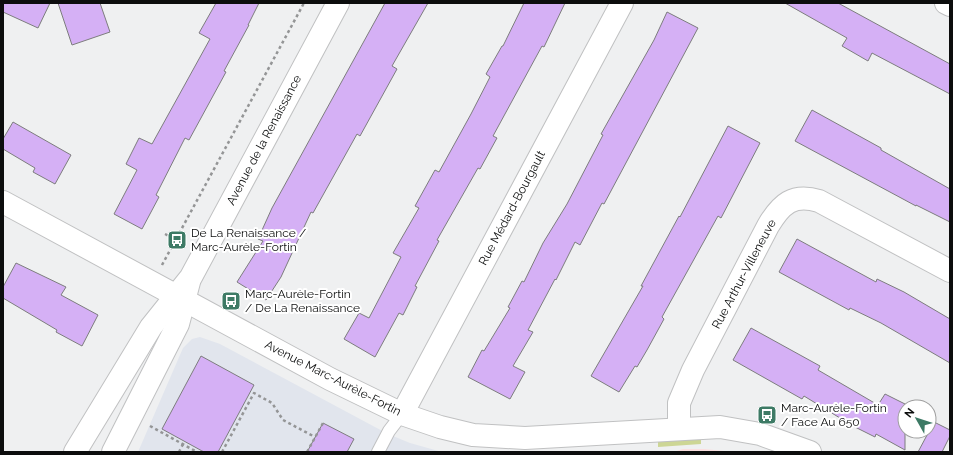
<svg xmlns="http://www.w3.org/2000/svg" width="953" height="455" viewBox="0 0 953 455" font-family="Raleway,sans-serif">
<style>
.built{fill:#e1e5ed}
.education{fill:#fadedf}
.green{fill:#cdd695}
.building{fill:#d5b0f5;stroke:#7d7d7e}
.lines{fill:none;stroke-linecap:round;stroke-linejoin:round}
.service-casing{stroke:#c0c1c2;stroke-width:14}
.minor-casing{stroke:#c0c1c2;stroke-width:24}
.tertiary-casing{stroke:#c0c1c2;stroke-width:24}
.path{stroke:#949596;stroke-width:2.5;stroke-dasharray:3 3;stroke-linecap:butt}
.service{stroke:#fff;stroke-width:12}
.minor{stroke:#fff;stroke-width:22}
.tertiary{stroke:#fff;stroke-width:22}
.labels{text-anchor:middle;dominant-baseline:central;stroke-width:4;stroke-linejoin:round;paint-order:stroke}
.street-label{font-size:12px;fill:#0c0d0d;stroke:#fff}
.poi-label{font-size:12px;fill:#0c0d0d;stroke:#fff;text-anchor:start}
</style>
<rect width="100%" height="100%" fill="#eff0f1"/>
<polygon class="built" points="200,337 220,344 388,434 410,443 442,452 138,452 183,348 192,339"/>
<polygon class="education" points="683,449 704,449 735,452 673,452"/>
<polygon class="green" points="701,439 701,444 658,447 658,441"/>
<g class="building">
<polygon points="3,3 50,3 38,28 3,12"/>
<polygon points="58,3 100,3 110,32 72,45"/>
<polygon points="216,3 259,3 248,25 249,25 224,71 226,72 189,140 185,138 156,195 159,197 142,229 114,214 137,170 126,164 139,138 152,144 210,39 199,33"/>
<polygon points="385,3 428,3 392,66 397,69 360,136 357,134 313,213 311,212 281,277 266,300 237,282 263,241 258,239 272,208"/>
<polygon points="524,3 565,3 544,47 542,46 493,136 497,138 480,169 478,168 437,240 439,241 415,286 417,287 403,315 399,313 375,357 344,339 359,313 369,318 401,257 393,253 419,208 415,206 435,170 439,172 471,114 490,77 486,74 502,46 503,46"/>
<polygon points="785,3 838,3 950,64 950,94 872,53 868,61 842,46 847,38"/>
<polygon points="667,12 698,28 604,204 602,203 580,245 575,242 556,280 555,279 528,330 533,332 513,366 525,372 510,399 468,377 482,350 484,351 510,308 508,307 522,281 524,282 543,243 567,204 603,135 601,134 654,40"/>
<polygon points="812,110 881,148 881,150 950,189 950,222 916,205 916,206 795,141"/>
<polygon points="13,122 71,155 55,184 33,172 35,168 3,149 3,139"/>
<polygon points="728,126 760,143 721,218 718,216 662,317 664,319 647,350 637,367 635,366 619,392 591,376 643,286 641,286 679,216 680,217"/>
<polygon points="797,239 876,282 877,279 904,292 950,319 950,363 881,323 850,308 849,310 779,272"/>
<polygon points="16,263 66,287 61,295 98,315 82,346 56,332 57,330 3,298 3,287"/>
<polygon points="751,328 820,366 818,370 878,405 885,394 905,404 905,450 876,434 875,437 853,426 804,396 802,399 733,360"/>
<polygon points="201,356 254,385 218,452 204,452 162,429"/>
<polygon points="934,422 950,430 950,436 942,452 918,452"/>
<polygon points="323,423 354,439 347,452 307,452"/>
</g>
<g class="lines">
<defs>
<polyline id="service" points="378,452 389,431 402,414"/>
<g id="minor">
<polyline points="946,3 950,5"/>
<polyline points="3,202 330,379 402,414 440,427 473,435 525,438 720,427 760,434 810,452"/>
<polyline points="402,414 622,3"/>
<path d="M679,428v-25l14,-33 75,-144c13,-22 25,-33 51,-25l131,70"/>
</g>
<g id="tertiary">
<polyline points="75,452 151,327 191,277 338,3"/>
<polyline points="113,452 178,324 189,282"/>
</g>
</defs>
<use href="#service" class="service-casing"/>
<use href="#minor" class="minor-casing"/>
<use href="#tertiary" class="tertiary-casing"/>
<g class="path">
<polyline points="165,234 177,240"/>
<polyline points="162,265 304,3"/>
<polyline points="150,426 197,452"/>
<polyline points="179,452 183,444"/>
<polyline points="201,452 202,451"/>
<polyline points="222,452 254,393 272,403 283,420 315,437"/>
<polyline points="307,452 323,423"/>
</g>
<use href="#service" class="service"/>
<use href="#minor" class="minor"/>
<use href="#tertiary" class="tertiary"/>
</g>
<defs>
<symbol id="bus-square" viewBox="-11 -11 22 22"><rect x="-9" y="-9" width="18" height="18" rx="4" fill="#3d7a65" stroke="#fff"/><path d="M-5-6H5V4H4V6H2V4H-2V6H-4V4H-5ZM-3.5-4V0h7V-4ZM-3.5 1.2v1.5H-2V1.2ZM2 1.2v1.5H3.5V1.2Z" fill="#fff"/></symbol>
</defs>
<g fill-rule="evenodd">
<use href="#bus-square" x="166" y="229" width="22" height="22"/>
<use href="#bus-square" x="220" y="290" width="22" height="22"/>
<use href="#bus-square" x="756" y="404" width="22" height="22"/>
</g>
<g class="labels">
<g class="street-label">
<text transform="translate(264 140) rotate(-62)">Avenue de la Renaissance</text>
<text transform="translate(512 208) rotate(-62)">Rue Médard-Bourgault</text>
<text transform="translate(744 274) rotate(-62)">Rue Arthur-Villeneuve</text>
<text transform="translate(333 378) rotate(27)">Avenue Marc-Aurèle-Fortin</text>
</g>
<g class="poi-label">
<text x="191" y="233">De La Renaissance /<tspan x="191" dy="14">Marc-Aurèle-Fortin</tspan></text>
<text x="245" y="294">Marc-Aurèle-Fortin<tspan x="245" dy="14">/ De La Renaissance</tspan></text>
<text x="781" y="408">Marc-Aurèle-Fortin<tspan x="781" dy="14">/ Face Au 650</tspan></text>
</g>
</g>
<rect width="953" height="455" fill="none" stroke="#0c0d0d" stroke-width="8"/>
<g transform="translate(917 419) rotate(309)"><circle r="19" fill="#ffffff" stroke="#9e9e9e"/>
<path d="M0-3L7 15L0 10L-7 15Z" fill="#3d7a65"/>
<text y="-6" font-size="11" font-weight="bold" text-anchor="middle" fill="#0c0d0d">N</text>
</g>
</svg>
